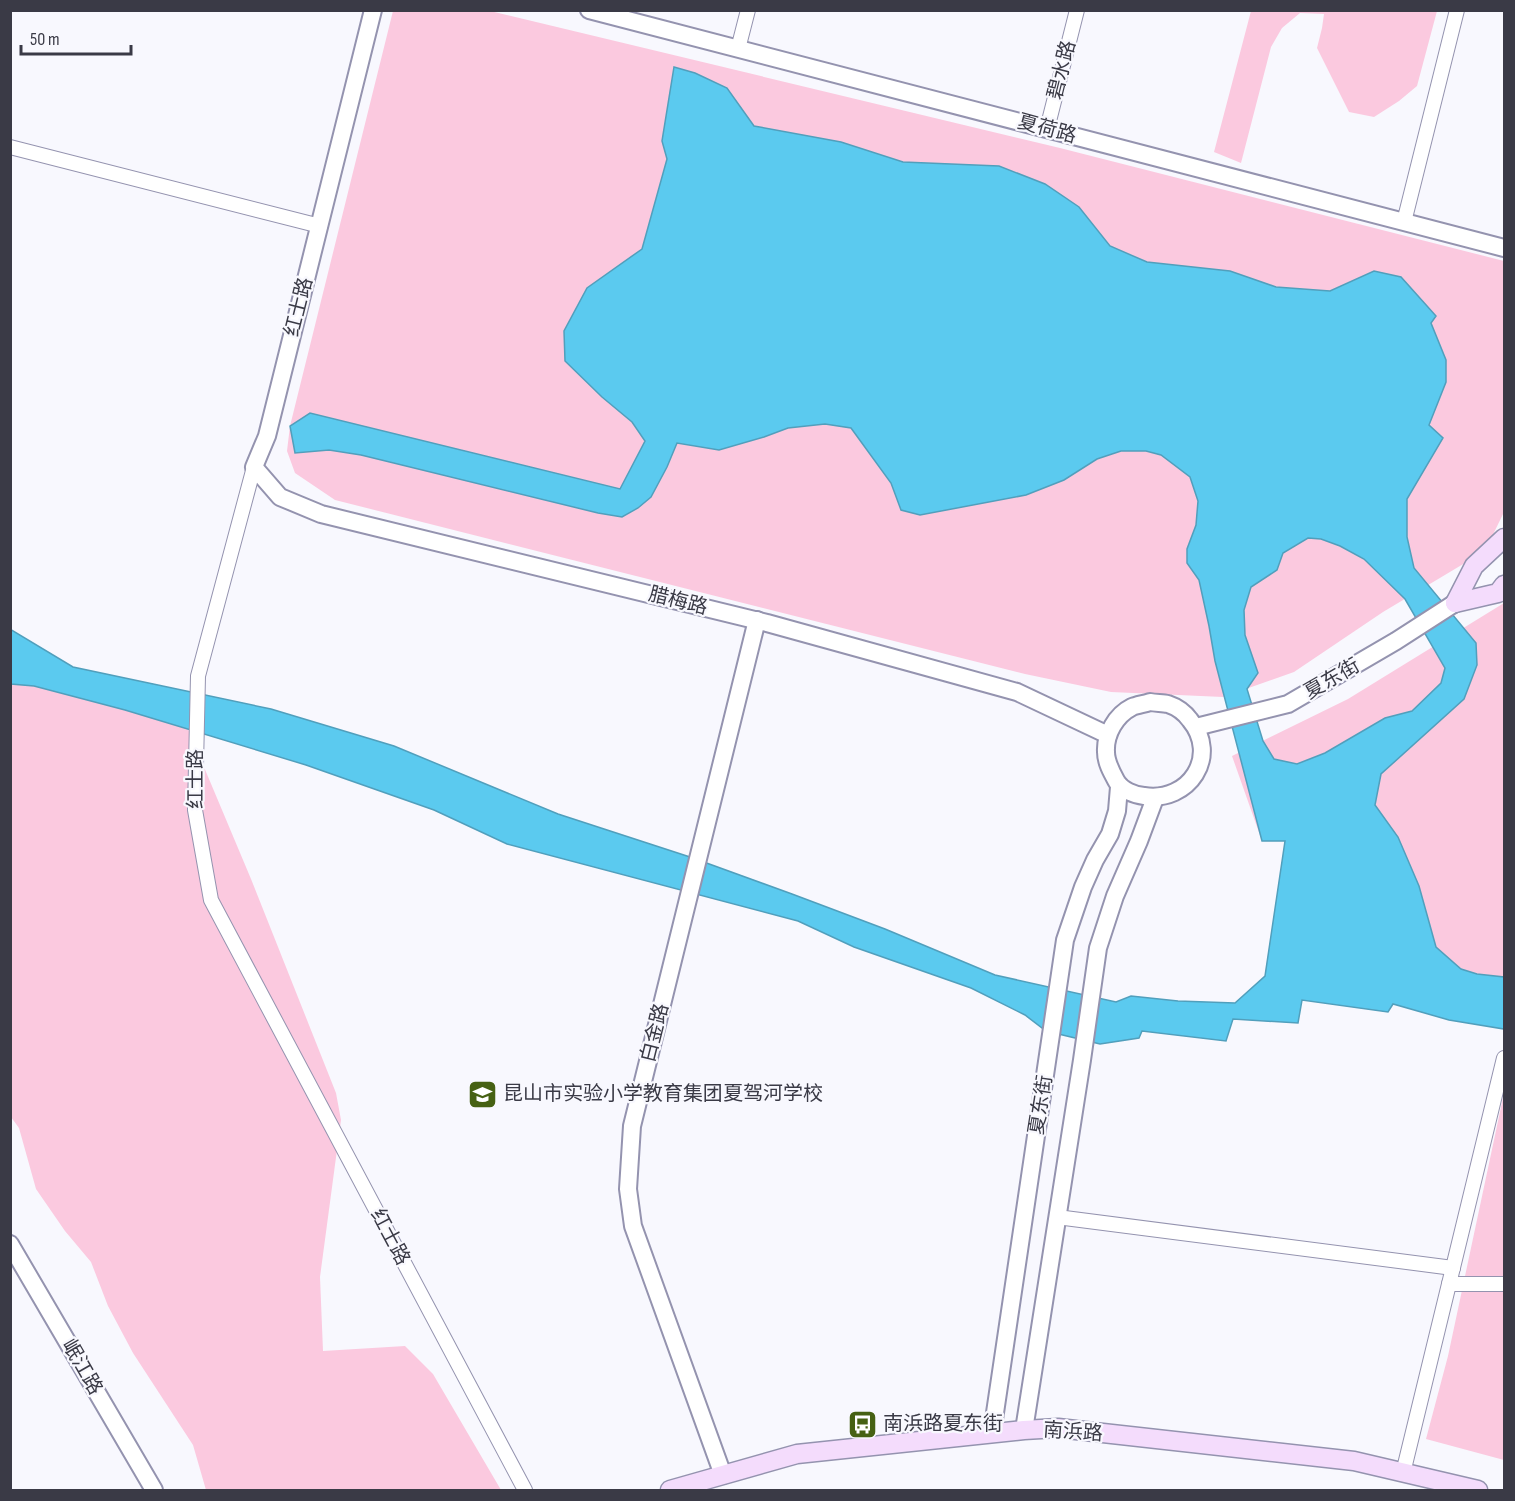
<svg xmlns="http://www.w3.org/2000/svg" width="1515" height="1501" viewBox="0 0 1515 1501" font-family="'Sofia Sans Condensed','Noto Sans SC',sans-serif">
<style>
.green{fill:#fbc9df}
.water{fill:#5bcaef;stroke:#519fbc;stroke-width:1.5;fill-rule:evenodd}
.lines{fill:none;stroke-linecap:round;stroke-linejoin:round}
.minor-casing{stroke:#9493af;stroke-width:16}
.tertiary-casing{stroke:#9493af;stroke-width:20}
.secondary-casing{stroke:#9493af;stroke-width:21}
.minor{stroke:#fff;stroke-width:14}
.tertiary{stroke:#fff;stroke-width:16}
.secondary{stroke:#f4dcfc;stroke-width:18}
.labels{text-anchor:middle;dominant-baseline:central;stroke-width:4.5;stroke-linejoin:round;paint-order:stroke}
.street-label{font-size:20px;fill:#3a3a46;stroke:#f8f8fe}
.poi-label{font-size:20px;fill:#3a3a46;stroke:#f8f8fe;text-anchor:start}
</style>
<rect width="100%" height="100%" fill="#f8f8fe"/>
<g class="green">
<polygon points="393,11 490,11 1060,148 1504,261 1504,512 1485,551 1383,612 1294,672 1223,697 1111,692 1025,674 335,500 295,473 287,451 290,426"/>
<polygon points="1251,11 1251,10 1437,11 1417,86 1399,101 1374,117 1349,112 1317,48 1322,28 1324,14 1300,13 1282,28 1271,47 1241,163 1214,152"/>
<polygon points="1504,603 1504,1029 1449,1020 1393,1004 1388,1012 1262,994 1285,841 1262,841 1232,756 1348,699"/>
<polygon points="11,684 34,686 125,710 188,729 251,879 336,1093 341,1120 320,1277 323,1351 405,1346 433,1374 501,1490 206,1490 193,1445 133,1353 108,1306 91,1262 65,1231 36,1189 19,1128 11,1117"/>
<polygon points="1504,1093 1504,1460 1426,1439 1448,1356"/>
</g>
<path class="water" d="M674,67l21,6 32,15 27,38 87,16 62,20 96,4 46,18 34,23 31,39 37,16 83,9 46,16 54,4 44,-20 27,6 35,39 -5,7 15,37v22l-17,43 14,13 -36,61v38l7,31 62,75 1,22 -13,34 -83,75 -6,31 23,32 21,49 17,61 25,22 16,5 27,3v52l-55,-9 -56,-16 -5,8 -86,-12 -4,23 -65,-4 -7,22 -84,-10 -3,7 -39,6 -54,-13 -21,-16 -54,-27 -117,-41 -56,-26 -291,-77 -73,-34 -128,-45 -181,-55 -91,-24 -23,-2 -1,-55 63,38 198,42 123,37 164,68 132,43 102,37 93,35 110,46 121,27 15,-6 47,5 57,2 30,-27 20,-135h-23l-47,-180 -6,-35 -10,-46 -12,-17v-14l9,-24 2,-24 -8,-24 -29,-22 -15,-4h-25l-24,8 -33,21 -38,15 -106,20 -19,-5 -10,-27 -40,-55 -26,-4 -37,4 -24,9 -45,13 -42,-7 -10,24 -16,30 -13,11 -16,9 -24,-4 -237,-58 -32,-5 -34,3 -5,-27 20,-13 310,76 25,-48 -13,-19 -30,-25 -37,-36 -1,-30 23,-43 55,-39 25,-90 -5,-18zM1308,538l13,1 19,7 24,13 41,40 40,69 -4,15 -29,28 -27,7 -60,35 -28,11 -23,-5 -11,-18 -16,-52 11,-16 -13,-38 -1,-25 7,-23 26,-17 6,-17z"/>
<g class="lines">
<defs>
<g id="minor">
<polyline points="738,49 748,10"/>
<polyline points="1047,129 1077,10"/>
<polyline points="10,147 320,226"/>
<polyline points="1404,222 1457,10"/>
<polyline points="254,467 198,676 195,810 211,900 525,1490"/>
<polyline points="1057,1217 1453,1268"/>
<polyline points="1449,1284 1504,1284"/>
<polyline points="1403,1473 1504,1058"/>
</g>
<g id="tertiary">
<polyline points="373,10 267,436 254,467 280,497 321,514 767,623 1017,692 1108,735"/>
<polyline points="589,10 1504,248"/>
<path d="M1150,702c6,1 13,1 18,2 9,3 17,9 22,16 30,36 -1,83 -46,76 -10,-1 -22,-6 -27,-14 -5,-9 -11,-19 -11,-30 -1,-18 10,-37 26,-45 5,-2 12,-3 18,-5z"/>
<polyline points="1196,727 1288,704 1396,641 1455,603"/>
<polyline points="10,1244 154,1490"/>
<polyline points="1024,1430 1082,1060 1098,948 1115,896 1139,841 1155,798"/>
<polyline points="992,1433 1065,940 1083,887 1095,860 1110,834 1117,811 1119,787"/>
<polyline points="723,1475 633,1226 628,1189 632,1126 757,620"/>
</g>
<g id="secondary">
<polyline points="1455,603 1474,566 1504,538"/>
<polyline points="1455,603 1498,593 1504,585"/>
<polyline points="670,1490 797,1454 1024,1430 1058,1428 1354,1461 1478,1490"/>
</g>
</defs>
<use href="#minor" class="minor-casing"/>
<use href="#tertiary" class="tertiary-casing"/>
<use href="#secondary" class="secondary-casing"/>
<use href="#minor" class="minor"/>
<use href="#tertiary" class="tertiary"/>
<use href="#secondary" class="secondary"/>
</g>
<defs>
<symbol id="school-square" viewBox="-11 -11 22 22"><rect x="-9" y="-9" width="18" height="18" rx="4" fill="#466113" stroke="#f8f8fe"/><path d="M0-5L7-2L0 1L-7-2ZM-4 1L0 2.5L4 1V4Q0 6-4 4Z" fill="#fff"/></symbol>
<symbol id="bus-square" viewBox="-11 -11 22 22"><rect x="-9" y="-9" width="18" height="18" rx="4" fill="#466113" stroke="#f8f8fe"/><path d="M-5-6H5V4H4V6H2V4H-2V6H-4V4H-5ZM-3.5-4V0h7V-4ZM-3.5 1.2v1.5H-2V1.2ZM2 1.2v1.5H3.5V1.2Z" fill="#fff"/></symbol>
</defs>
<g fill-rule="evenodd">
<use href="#school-square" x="466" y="1078" width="33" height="33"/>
<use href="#bus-square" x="846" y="1408" width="33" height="33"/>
</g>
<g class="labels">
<g class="street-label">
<text transform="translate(1062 70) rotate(-76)">碧水路</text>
<text transform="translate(1047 129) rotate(15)">夏荷路</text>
<text transform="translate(299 307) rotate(-76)">红士路</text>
<text transform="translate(678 601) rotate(14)">腊梅路</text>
<text transform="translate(1332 679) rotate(-30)">夏东街</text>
<text transform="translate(196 779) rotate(-90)">红士路</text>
<text transform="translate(655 1033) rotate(-76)">白金路</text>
<text transform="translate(1041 1105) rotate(-81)">夏东街</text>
<text transform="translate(390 1237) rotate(62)">红士路</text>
<text transform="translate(82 1367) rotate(60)">岷江路</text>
<text transform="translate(1073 1432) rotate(4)">南浜路</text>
</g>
<g class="poi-label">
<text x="503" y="1094">昆山市实验小学教育集团夏驾河学校</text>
<text x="883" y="1424">南浜路夏东街</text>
</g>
</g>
<rect width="1515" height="1501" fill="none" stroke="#3a3a46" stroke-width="24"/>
<path d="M21 45v9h110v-9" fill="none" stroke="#3a3a46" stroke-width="3"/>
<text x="30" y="45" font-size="18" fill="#3a3a46" stroke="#f8f8fe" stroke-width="4.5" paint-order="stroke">50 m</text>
</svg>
